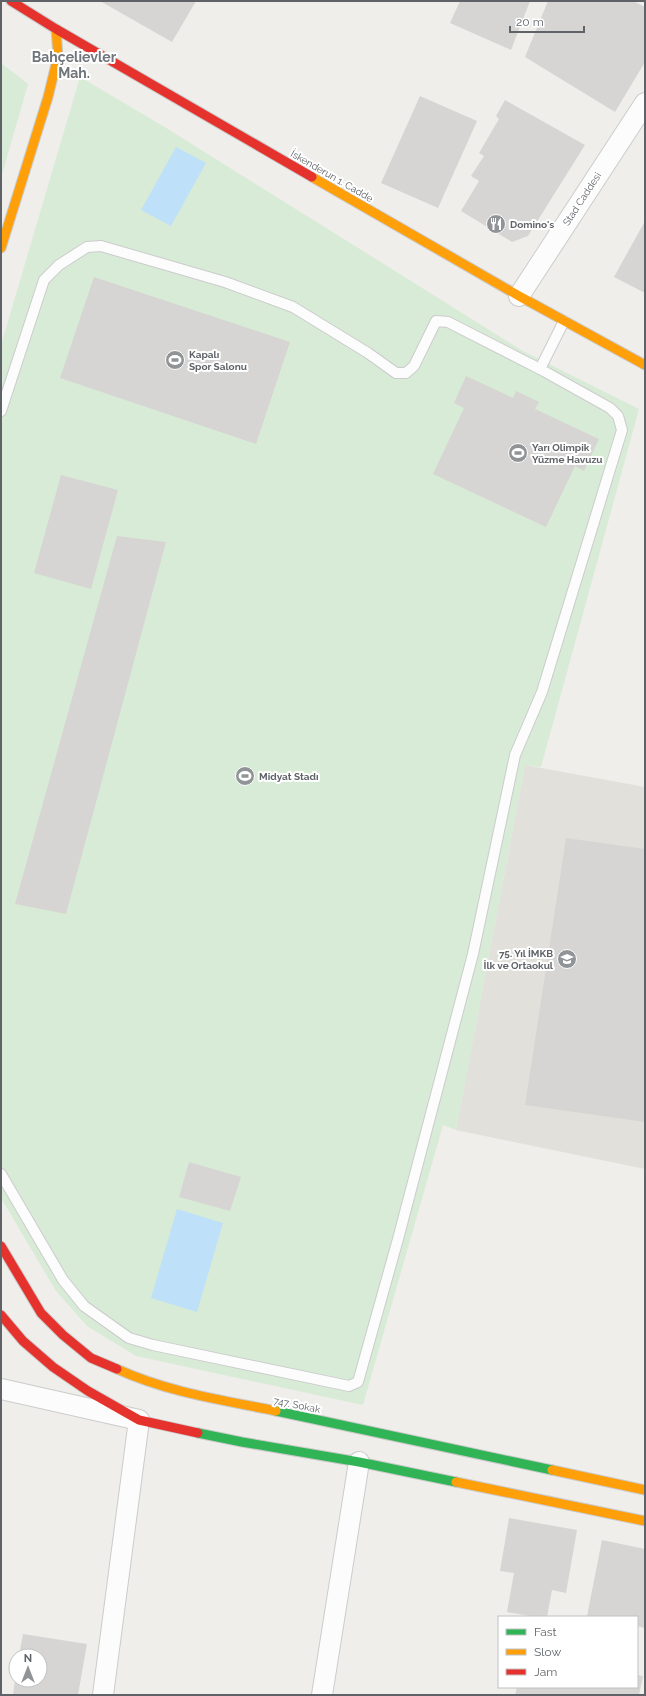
<svg xmlns="http://www.w3.org/2000/svg" width="646" height="1696" viewBox="0 0 646 1696" font-family="Raleway,sans-serif">
<style>
.education{fill:#e2e0da}
.green{fill:#d8ebd6}
.water{fill:#bfe0f9}
.building{fill:#d6d5d3}
.lines{fill:none;stroke-linecap:round;stroke-linejoin:round}
.lane-casing{stroke:#cbcccc;stroke-width:12}
.street-casing{stroke:#cbcccc;stroke-width:22}
.fast-casing{stroke:#cacacb;stroke-width:11}
.slow-casing{stroke:#cacacb;stroke-width:11}
.jam-casing{stroke:#cacacb;stroke-width:11}
.lane{stroke:#fdfcfc;stroke-width:10}
.street{stroke:#fdfcfc;stroke-width:20}
.fast{stroke:#30b455;stroke-width:9}
.slow{stroke:#ff9f0a;stroke-width:9}
.jam{stroke:#e5322d;stroke-width:9}
.labels{text-anchor:middle;dominant-baseline:central;stroke-width:4;stroke-linejoin:round;paint-order:stroke}
.street-label{font-size:10px;fill:#5f6368;stroke:#fff}
.poi-label{font-size:10px;font-weight:bold;fill:#5f6368;stroke:#fff;text-anchor:start}
.district-label{font-size:14px;font-weight:bold;fill:#70757a;stroke:#fff}
</style>
<rect width="100%" height="100%" fill="#efeeea"/>
<polygon class="education" points="525,765 645,787 645,1169 456,1130"/>
<g class="green">
<polygon points="1,63 28,84 1,178"/>
<polygon points="80,77 163,126 523,351 639,409 541,767 525,765 456,1130 443,1125 363,1405 136,1356 87,1326 56,1291 1,1198 1,345"/>
</g>
<g class="water">
<polygon points="176,147 206,163 171,226 141,210"/>
<polygon points="177,1209 223,1223 197,1312 151,1298"/>
</g>
<g class="building">
<polygon points="100,1 196,1 172,42"/>
<polygon points="460,1 530,1 511,50 450,23"/>
<polygon points="548,1 633,1 645,7 645,62 615,112 525,57"/>
<polygon points="420,96 477,121 438,208 381,183"/>
<polygon points="505,100 585,145 528,236 512,242 461,211 479,181 471,176 484,156 479,153 499,119 496,116"/>
<polygon points="645,221 645,293 614,277"/>
<polygon points="94,277 290,342 256,444 60,378"/>
<polygon points="466,376 513,398 516,391 539,402 535,409 599,439 584,471 575,466 546,527 433,474 464,408 454,403"/>
<polygon points="61,475 118,490 91,589 34,573"/>
<polygon points="117,536 166,542 66,914 15,904"/>
<polygon points="566,838 645,849 645,1122 525,1105"/>
<polygon points="189,1162 241,1177 230,1211 179,1197"/>
<polygon points="509,1518 577,1530 566,1593 552,1590 547,1617 536,1617 507,1612 514,1573 500,1571"/>
<polygon points="602,1540 645,1549 645,1628 637,1626 637,1617 587,1616"/>
<polygon points="23,1634 87,1644 78,1695 13,1695 15,1680 40,1680 40,1656 19,1656"/>
<polygon points="637,1675 643,1676 639,1695 515,1695 517,1687 637,1687"/>
</g>
<g class="lines">
<defs>
<g id="lane">
<polyline points="540,369 564,321"/>
<polyline points="1,411 44,280 59,265 87,247 101,246 225,282 293,307 368,353 396,373 406,373 414,366 436,321 448,322 540,369 610,408 618,416 622,430 542,692 515,755 473,954 398,1239 358,1382 349,1386 153,1345 129,1338 84,1306 63,1280 1,1174"/>
</g>
<g id="street">
<polyline points="519,296 645,103"/>
<polyline points="1,1389 139,1420 103,1695"/>
<polyline points="322,1695 359,1462"/>
</g>
<g id="fast">
<polyline points="276,1411 552,1470"/>
<polyline points="198,1433 242,1442 359,1462 456,1482"/>
</g>
<g id="slow">
<polyline points="312,177 519,296 645,365"/>
<polyline points="1,248 48,97 58,56 56,29"/>
<path d="M117,1369c50,23 105,31 159,42"/>
<polyline points="552,1470 645,1490"/>
<polyline points="456,1482 645,1521"/>
</g>
<g id="jam">
<polyline points="11,1 56,29 312,177"/>
<polyline points="1,1246 41,1313 63,1335 91,1358 117,1369"/>
<polyline points="1,1315 23,1341 53,1367 88,1391 139,1420 198,1433"/>
</g>
</defs>
<use href="#lane" class="lane-casing"/>
<use href="#street" class="street-casing"/>
<use href="#fast" class="fast-casing"/>
<use href="#slow" class="slow-casing"/>
<use href="#jam" class="jam-casing"/>
<use href="#lane" class="lane"/>
<use href="#street" class="street"/>
<use href="#fast" class="fast"/>
<use href="#slow" class="slow"/>
<use href="#jam" class="jam"/>
</g>
<defs>
<symbol id="restaurant-disc" viewBox="-11 -11 22 22"><circle r="9.5" fill="#919496" stroke="#fff"/><path d="M-5-6h1v4h1v-4h1v4h1v-4h1v5L-1.5 .5V6h-2V.5L-5-1ZM5-6V6H3V1.5H1.5Q1.5-4 5-6Z" fill="#fff"/></symbol>
<symbol id="stadium-disc" viewBox="-11 -11 22 22"><circle r="9.5" fill="#919496" stroke="#fff"/><path d="M0-5a6.5 5 0 1 0 0 10a6.5 5 0 1 0 0-10ZM-3.5-1.8h7v3.6h-7Z" fill="#fff"/></symbol>
<symbol id="school-disc" viewBox="-11 -11 22 22"><circle r="9.5" fill="#919496" stroke="#fff"/><path d="M0-5L7-2L0 1L-7-2ZM-4 1L0 2.5L4 1V4Q0 6-4 4Z" fill="#fff"/></symbol>
</defs>
<g fill-rule="evenodd">
<use href="#restaurant-disc" x="485" y="213" width="22" height="22"/>
<use href="#stadium-disc" x="164" y="349" width="22" height="22"/>
<use href="#stadium-disc" x="507" y="442" width="22" height="22"/>
<use href="#stadium-disc" x="234" y="765" width="22" height="22"/>
<use href="#school-disc" x="556" y="948" width="22" height="22"/>
</g>
<g class="labels">
<g class="street-label">
<text transform="translate(332 176) rotate(30)">İskenderun 1. Cadde</text>
<text transform="translate(582 199) rotate(-57)">Stad Caddesi</text>
<text transform="translate(297 1405) rotate(11)">747. Sokak</text>
</g>
<g class="poi-label">
<text x="510" y="224">Domino's</text>
<text x="189" y="354">Kapalı<tspan x="189" dy="12">Spor Salonu</tspan></text>
<text x="532" y="447">Yarı Olimpik<tspan x="532" dy="12">Yüzme Havuzu</tspan></text>
<text x="259" y="776">Midyat Stadı</text>
<text x="553" y="953" text-anchor="end">75. Yıl İMKB<tspan x="553" dy="12">İlk ve Ortaokul</tspan></text>
</g>
<g class="district-label">
<text x="74" y="57">Bahçelievler<tspan x="74" dy="16">Mah.</tspan></text>
</g>
</g>
<rect width="646" height="1696" fill="none" stroke="#5f6368" stroke-width="4"/>
<rect x="498" y="1616" width="140" height="72" fill="#ffffff" stroke="#bfc1c3"/>
<rect x="506" y="1629" width="20" height="6" fill="#30b455" stroke="#bfc1c3"/>
<text x="534" y="1636" font-size="12" fill="#5f6368">Fast</text>
<rect x="506" y="1649" width="20" height="6" fill="#ff9f0a" stroke="#bfc1c3"/>
<text x="534" y="1656" font-size="12" fill="#5f6368">Slow</text>
<rect x="506" y="1669" width="20" height="6" fill="#e5322d" stroke="#bfc1c3"/>
<text x="534" y="1676" font-size="12" fill="#5f6368">Jam</text>
<g transform="translate(28 1668)"><circle r="19" fill="#ffffff" stroke="#bfc1c3"/>
<path d="M0-3L7 15L0 10L-7 15Z" fill="#919496"/>
<text y="-6" font-size="11" font-weight="bold" text-anchor="middle" fill="#5f6368">N</text>
</g>
<path d="M510 26v6h74v-6" fill="none" stroke="#5f6368" stroke-width="2"/>
<text x="516" y="26" font-size="12" fill="#5f6368" stroke="#ffffff" stroke-width="3" paint-order="stroke">20 m</text>
</svg>
